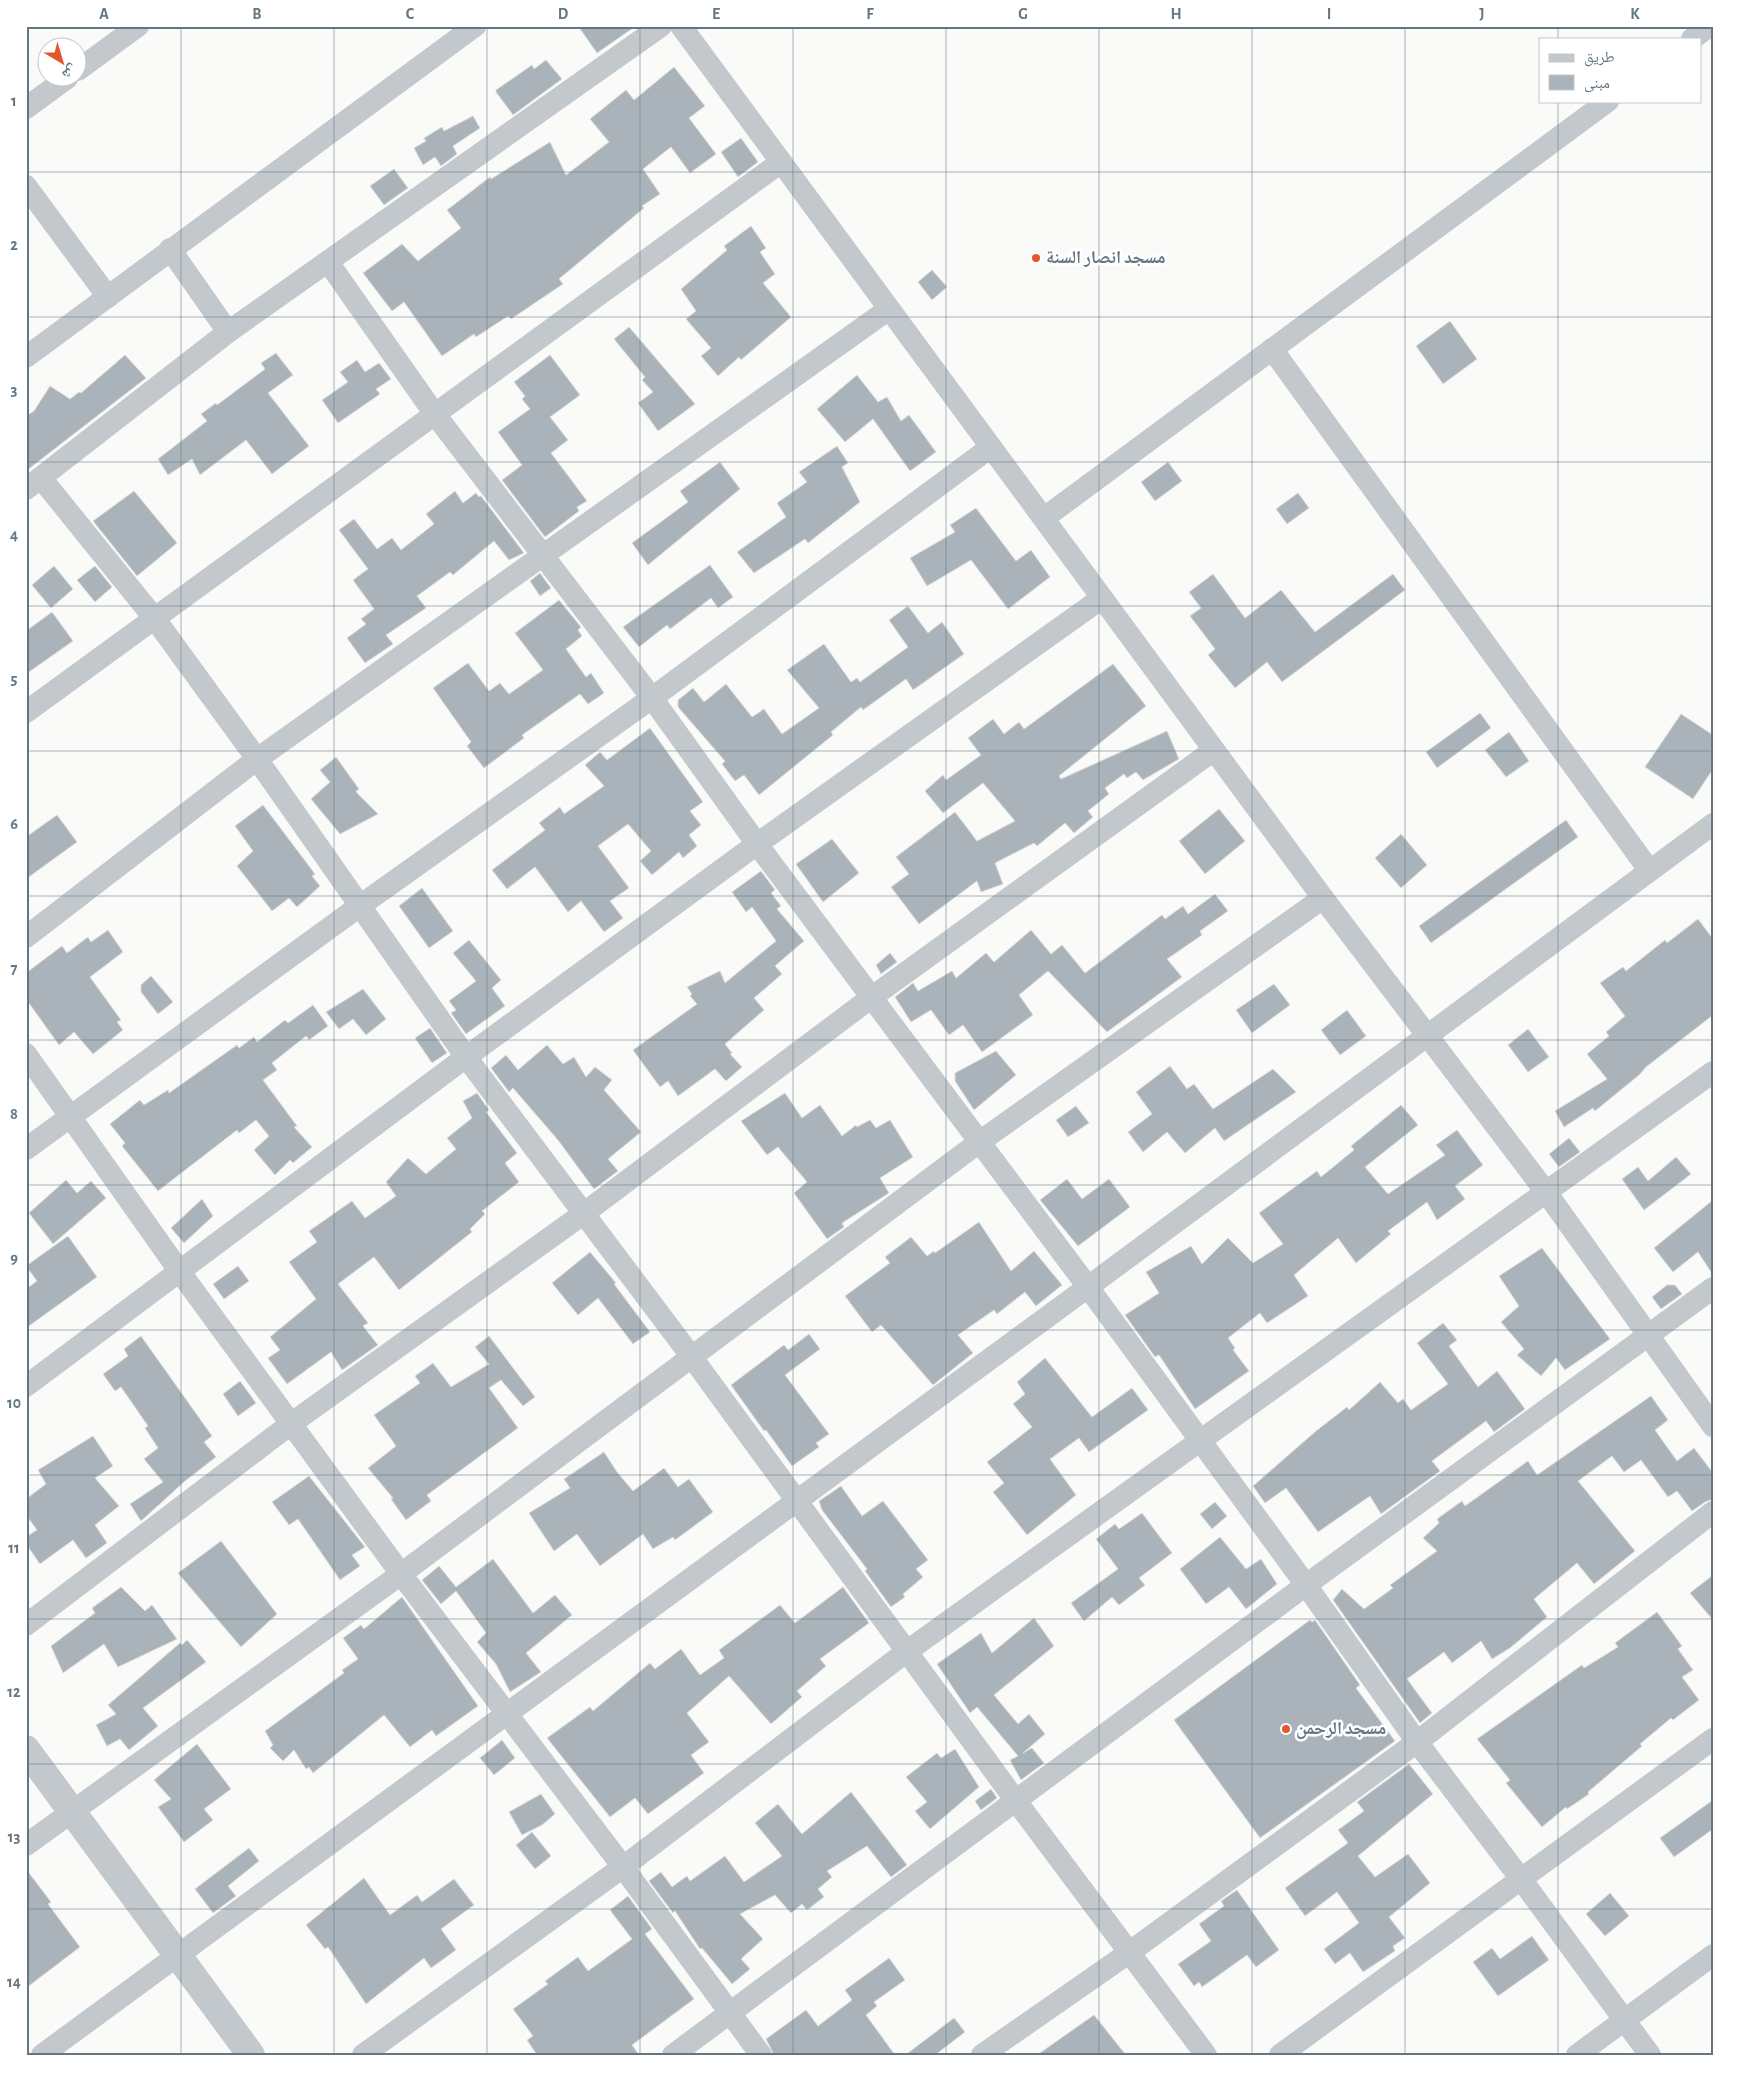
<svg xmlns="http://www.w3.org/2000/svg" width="1739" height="2081" viewBox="0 0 1739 2081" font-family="'Alegreya Sans','Noto Naskh Arabic',sans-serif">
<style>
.building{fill:#aab3b9;stroke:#dcdcda}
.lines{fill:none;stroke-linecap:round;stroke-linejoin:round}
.minor{stroke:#c3c8cc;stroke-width:22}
.tertiary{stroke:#c3c8cc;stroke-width:28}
.grid{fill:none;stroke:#657683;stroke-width:1;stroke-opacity:0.55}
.poi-dot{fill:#e4572e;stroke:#fff;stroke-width:2}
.labels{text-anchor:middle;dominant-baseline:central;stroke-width:5;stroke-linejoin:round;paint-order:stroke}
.poi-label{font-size:18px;font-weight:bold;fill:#657683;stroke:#fff;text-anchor:start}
.neatline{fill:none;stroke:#657683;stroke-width:2}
.grid-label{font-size:16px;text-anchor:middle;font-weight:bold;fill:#657683}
</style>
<rect width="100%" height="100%" fill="#fafaf8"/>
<g class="building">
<polygon points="578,26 636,26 597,53"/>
<polygon points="546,60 562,79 513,115 496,92 496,90 532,65 534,69"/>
<polygon points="674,67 705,106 689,118 716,154 690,173 671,147 643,169 660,194 642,206 644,208 559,279 563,284 511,319 508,316 476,337 474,334 442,356 404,302 392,311 363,273 402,244 418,261 461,228 447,210 490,177 491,179 550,142 566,175 609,142 590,119 626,90 634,100"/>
<polygon points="473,116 480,128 453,146 457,154 441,166 435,157 423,165 414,148 426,141 424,138 442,127 444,131"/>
<polygon points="741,138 758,162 738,177 721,152"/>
<polygon points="394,169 408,188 384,205 370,186"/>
<polygon points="751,226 766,248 760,252 775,274 763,283 791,317 741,360 739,357 718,376 701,356 711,348 686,319 696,311 681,289 727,250 724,246"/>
<polygon points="932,270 947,287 932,300 918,282"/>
<polygon points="1450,321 1477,359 1443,384 1416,346"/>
<polygon points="629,327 695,404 658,431 638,403 653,392 642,380 645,377 614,339"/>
<polygon points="276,353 293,375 268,393 309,446 272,474 246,440 200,475 192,459 168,475 158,459 207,421 201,414 216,403 217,405 265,369 261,363"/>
<polygon points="125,355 146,378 26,471 26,416 34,411 50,386 70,399 79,392 81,393"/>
<polygon points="550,355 580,395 550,417 568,440 551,453 587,501 577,507 579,511 545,537 502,480 522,465 498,432 530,409 522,399 525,396 514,382"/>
<polygon points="357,360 365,372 379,363 391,379 376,389 380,394 338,423 322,400 348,382 340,372"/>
<polygon points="857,375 878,402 887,397 901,421 909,415 936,452 910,471 873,419 845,442 817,409"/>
<polygon points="837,446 848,463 842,467 860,502 808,543 805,539 754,573 737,552 786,517 777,503 807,482 799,472"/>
<polygon points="720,462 740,489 648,565 632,543 688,502 680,491"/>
<polygon points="1168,462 1182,481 1155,501 1141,482"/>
<polygon points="134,491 177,543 137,576 93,521"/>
<polygon points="455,491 463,503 476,493 479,497 481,496 524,553 509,560 494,541 453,575 450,572 417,596 426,608 386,635 393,644 365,663 347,638 366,624 361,619 374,609 353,580 368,569 339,530 354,519 377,549 392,538 401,550 434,524 426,514"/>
<polygon points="1298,493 1309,508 1287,524 1276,509"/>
<polygon points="976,508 1016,561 1031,550 1050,577 1008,609 971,560 927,586 910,558 955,532 950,525"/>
<polygon points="710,565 733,597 718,608 711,598 670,629 667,625 639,647 623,627"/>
<polygon points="54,566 73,589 51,608 32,585"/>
<polygon points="95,566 112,587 95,602 77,580"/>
<polygon points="540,573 551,588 540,596 530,581"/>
<polygon points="1213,574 1245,618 1281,590 1315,632 1393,574 1405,590 1282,682 1267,662 1235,688 1208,655 1215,649 1190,616 1201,608 1189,592"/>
<polygon points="559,600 581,627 578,630 582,636 566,649 586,677 591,673 604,693 588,704 580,694 522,735 524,738 484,768 467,746 471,742 433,688 468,663 489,691 500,683 509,694 543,670 515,633"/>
<polygon points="908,606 928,633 942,622 964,654 913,690 906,679 863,710 861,707 831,732 833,735 759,795 744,775 735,781 722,764 725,761 678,707 678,700 693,688 704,702 726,684 752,717 764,709 782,734 819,708 787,670 824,644 851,682 857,678 860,682 908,647 889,620"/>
<polygon points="52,612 73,641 26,674 26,631"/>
<polygon points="1113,664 1146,706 1059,776 1061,779 1167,731 1179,759 1143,780 1136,772 1127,778 1124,774 1105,788 1109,794 1088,811 1093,817 1074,833 1065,823 1037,846 1034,843 995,863 1003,884 981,892 977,881 919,924 891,887 909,874 896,857 955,812 977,841 1015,821 983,783 943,813 925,791 943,775 946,780 981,755 968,738 993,719 1004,734 1019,722 1024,729"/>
<polygon points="1480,713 1491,728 1437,768 1426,752"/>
<polygon points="1681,714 1713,735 1713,769 1693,799 1645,767"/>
<polygon points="650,728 703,802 690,811 701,825 689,835 697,846 683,858 679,852 652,875 640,861 651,851 628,824 598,846 629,888 610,901 623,918 604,932 581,901 568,912 535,867 507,889 492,870 545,830 539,823 560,807 564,814 604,786 585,765 600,752 607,760"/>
<polygon points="1509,732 1529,761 1506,777 1485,750"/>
<polygon points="336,757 359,789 356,791 358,794 378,814 340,834 311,799 330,782 320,770"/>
<polygon points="263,805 315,874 312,876 320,886 297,907 289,898 272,911 237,866 253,851 235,826"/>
<polygon points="1219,809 1245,841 1205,874 1179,841"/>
<polygon points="57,815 77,842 26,879 26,837"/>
<polygon points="1566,820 1578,837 1431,943 1419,926"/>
<polygon points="1401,834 1427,865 1401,888 1375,858"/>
<polygon points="832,839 859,873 823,902 796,864"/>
<polygon points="761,871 775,890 771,893 781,906 777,909 804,941 775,966 782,974 754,998 764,1010 725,1044 732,1053 730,1054 742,1067 726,1081 715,1069 678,1096 668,1081 660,1087 633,1050 697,1004 690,996 692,994 687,987 720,971 725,983 776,941 752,907 746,912 732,892"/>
<polygon points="422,888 453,931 429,948 399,906"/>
<polygon points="1215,894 1228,911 1200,931 1202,935 1167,959 1182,977 1107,1032 1048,971 1019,995 1033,1015 982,1052 963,1025 949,1035 931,1010 911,1022 895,997 913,983 918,991 952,971 956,978 986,953 994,962 1031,930 1051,954 1062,945 1085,973 1162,915 1165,919 1183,906 1188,914"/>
<polygon points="1698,919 1713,939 1713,1015 1646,1067 1639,1075 1595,1111 1593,1108 1564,1127 1555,1111 1607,1079 1587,1054 1609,1036 1606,1032 1625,1016 1600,983 1623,967 1626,971 1665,940 1667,943"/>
<polygon points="108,930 123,952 90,977 121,1020 117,1022 123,1030 93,1054 74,1032 59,1045 26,999 26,973 62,946 67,953 88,937 91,942"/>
<polygon points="469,940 501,980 492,988 505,1006 466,1034 451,1013 456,1010 449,1001 476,981 453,953"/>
<polygon points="890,953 897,962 881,974 876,965"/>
<polygon points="151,976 173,1002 158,1014 141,992 141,985"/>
<polygon points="1274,984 1290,1005 1252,1033 1236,1010"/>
<polygon points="363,989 386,1019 366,1035 353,1019 339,1029 326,1012"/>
<polygon points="313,1005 328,1026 309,1040 306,1036 272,1063 277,1070 263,1080 297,1126 294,1127 312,1147 293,1163 290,1160 275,1175 254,1150 269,1136 256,1120 239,1133 237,1130 158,1191 122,1146 125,1143 110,1124 140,1100 144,1105 168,1090 169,1093 237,1045 239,1048 254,1037 257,1042 285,1020 288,1023"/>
<polygon points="1347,1010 1366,1036 1340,1055 1321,1030"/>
<polygon points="430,1028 447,1053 432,1063 415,1038"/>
<polygon points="1528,1029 1549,1057 1528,1072 1508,1045"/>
<polygon points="547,1045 563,1064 574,1057 586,1077 595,1067 612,1080 604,1090 641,1132 608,1159 618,1171 594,1189 558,1140 513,1088 509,1092 491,1068 506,1055 518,1070"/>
<polygon points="996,1051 1016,1075 974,1110 955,1081 955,1073"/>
<polygon points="1170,1066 1187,1089 1194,1084 1213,1109 1273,1069 1296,1092 1224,1141 1215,1128 1185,1153 1167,1132 1143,1152 1128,1132 1152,1114 1136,1092"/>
<polygon points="477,1093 489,1110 486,1112 517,1153 505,1163 519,1182 482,1211 485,1214 470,1229 472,1232 399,1290 374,1257 338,1284 368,1323 363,1326 378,1345 342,1370 331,1352 287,1384 268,1358 280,1350 270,1337 316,1299 289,1262 317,1242 309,1231 352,1201 365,1218 396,1196 386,1182 408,1158 426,1174 456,1149 447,1138 472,1118 463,1101"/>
<polygon points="785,1093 802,1118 820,1105 842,1136 856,1125 857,1127 870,1120 876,1128 890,1120 913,1157 880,1178 889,1193 842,1223 844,1227 827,1239 794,1193 807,1182 778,1147 767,1155 741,1121"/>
<polygon points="1401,1105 1418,1125 1365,1167 1388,1194 1445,1155 1436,1145 1457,1130 1483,1165 1455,1186 1465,1199 1437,1220 1427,1202 1388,1231 1391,1234 1356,1263 1338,1238 1294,1275 1308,1296 1267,1323 1260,1313 1228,1338 1235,1348 1233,1350 1249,1371 1195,1409 1159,1355 1155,1357 1125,1315 1159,1293 1146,1272 1191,1246 1202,1264 1228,1238 1253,1263 1283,1244 1259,1213 1317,1171 1321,1177 1354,1150 1351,1146"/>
<polygon points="1076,1106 1089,1123 1068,1137 1056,1120"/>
<polygon points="1569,1138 1580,1152 1559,1167 1549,1154"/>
<polygon points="1676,1157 1691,1174 1644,1210 1622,1179 1638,1167 1648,1181"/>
<polygon points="1067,1179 1082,1199 1109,1179 1130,1207 1078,1246 1040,1200"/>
<polygon points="66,1180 77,1193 91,1181 106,1198 53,1244 29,1213"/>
<polygon points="202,1199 213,1216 184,1243 171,1228"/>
<polygon points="1713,1200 1713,1275 1698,1252 1673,1272 1654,1248"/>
<polygon points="979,1222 1011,1271 1034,1251 1062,1285 1036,1306 1025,1292 997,1314 994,1310 958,1335 973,1353 933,1385 881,1325 872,1332 845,1296 890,1263 885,1257 911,1237 927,1256 934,1251 935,1253"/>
<polygon points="68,1236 97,1277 26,1328 26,1289 37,1281 26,1266"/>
<polygon points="1542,1248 1610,1339 1565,1370 1556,1358 1541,1376 1517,1355 1524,1349 1501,1322 1519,1306 1499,1276"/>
<polygon points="590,1252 616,1283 614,1284 650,1332 633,1344 598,1298 578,1315 552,1283"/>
<polygon points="238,1266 249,1281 224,1299 213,1284"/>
<polygon points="1667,1285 1675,1285 1682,1294 1661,1309 1652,1297"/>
<polygon points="1443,1323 1457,1340 1449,1346 1478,1387 1497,1371 1525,1409 1494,1432 1486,1421 1432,1461 1440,1471 1381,1514 1370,1496 1318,1532 1286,1488 1265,1503 1253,1486 1316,1431 1347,1407 1349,1410 1380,1382 1398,1403 1403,1399 1411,1410 1448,1384 1417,1343"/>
<polygon points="809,1334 820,1349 785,1375 829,1434 816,1443 819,1447 792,1466 766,1430 764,1431 731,1385 784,1345 788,1350"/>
<polygon points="141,1336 212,1436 204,1442 216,1457 185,1481 141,1521 130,1504 163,1482 144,1459 158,1448 145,1428 148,1426 121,1387 115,1391 103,1374 128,1356 124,1349"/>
<polygon points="489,1336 535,1397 523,1406 501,1380 489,1388 518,1428 427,1495 431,1501 406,1520 391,1499 393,1498 368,1468 396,1446 374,1415 420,1383 415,1376 433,1363 451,1387 489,1364 475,1347"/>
<polygon points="1045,1358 1092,1417 1132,1388 1148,1410 1089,1452 1079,1438 1050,1459 1076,1495 1027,1535 993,1492 1004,1483 987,1462 1032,1427 1013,1404 1025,1394 1017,1382"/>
<polygon points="240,1381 256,1403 238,1416 223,1394"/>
<polygon points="1651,1396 1668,1420 1655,1430 1677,1461 1694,1448 1713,1473 1713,1499 1705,1502 1692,1511 1677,1491 1668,1497 1641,1460 1624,1472 1612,1456 1578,1481 1635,1551 1594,1584 1577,1563 1534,1599 1547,1617 1510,1648 1492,1659 1481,1641 1452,1663 1444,1652 1407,1679 1432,1713 1420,1723 1333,1600 1342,1589 1364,1609 1393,1588 1390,1585 1437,1551 1423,1538 1439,1523 1437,1519 1462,1501 1465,1506 1528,1461 1537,1475"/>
<polygon points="93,1436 113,1466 95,1478 119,1506 95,1525 107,1543 86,1558 73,1540 40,1564 26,1544 26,1537 37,1530 26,1515 26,1499 46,1484 38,1470"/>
<polygon points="604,1452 617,1472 633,1491 664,1468 678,1487 689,1479 713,1512 675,1540 673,1537 653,1549 643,1534 600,1566 577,1534 554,1551 529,1513 570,1488 564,1479"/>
<polygon points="309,1476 365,1547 352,1555 360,1566 340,1580 298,1519 289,1525 272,1502"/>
<polygon points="841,1486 862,1516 883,1501 928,1560 916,1569 923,1577 903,1594 905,1597 891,1607 865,1571 867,1569 822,1510 819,1501"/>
<polygon points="1215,1502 1227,1516 1212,1529 1200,1514"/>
<polygon points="1142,1513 1172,1553 1139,1578 1145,1585 1119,1605 1112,1597 1084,1621 1071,1603 1118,1569 1096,1539 1115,1524 1119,1529"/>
<polygon points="1220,1537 1246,1569 1261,1559 1277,1584 1246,1609 1229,1587 1206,1604 1180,1569"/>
<polygon points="221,1541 277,1614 241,1647 178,1573"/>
<polygon points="493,1559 533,1613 555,1595 572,1615 526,1653 541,1672 510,1692 496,1664 477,1642 486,1633 456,1591 441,1604 422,1580 439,1566 456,1587"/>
<polygon points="1713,1575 1713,1620 1690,1593"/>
<polygon points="121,1587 145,1611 152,1605 177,1639 118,1667 104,1644 63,1673 51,1646 95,1613 92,1608"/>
<polygon points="843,1587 869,1623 820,1659 826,1666 797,1691 802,1697 771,1724 729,1676 687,1713 709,1742 691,1755 704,1773 648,1814 635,1798 610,1817 547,1738 590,1707 593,1711 650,1663 655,1669 681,1649 700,1675 724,1658 719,1650 780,1605 795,1623"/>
<polygon points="402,1597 478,1706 436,1736 432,1730 410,1747 384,1715 313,1773 309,1767 306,1769 294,1750 283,1761 270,1748 273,1745 265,1731 344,1673 342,1670 358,1659 343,1638 361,1625 364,1629"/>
<polygon points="1657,1612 1682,1646 1678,1649 1693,1670 1682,1677 1699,1700 1673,1720 1671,1718 1640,1744 1642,1746 1588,1792 1589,1794 1567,1809 1566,1807 1542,1827 1506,1783 1510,1780 1477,1739 1582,1665 1584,1668 1618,1647 1615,1643"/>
<polygon points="1034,1618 1054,1646 994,1695 1018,1724 1029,1714 1045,1734 1023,1753 1032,1748 1044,1763 1021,1780 1010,1760 1018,1756 977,1707 970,1713 937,1664 981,1633 992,1653"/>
<polygon points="1310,1620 1312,1622 1315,1620 1360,1685 1356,1688 1395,1741 1260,1838 1174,1720"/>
<polygon points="187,1640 206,1662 143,1708 158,1726 129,1750 120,1739 107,1746 96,1725 116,1714 108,1705 180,1643 182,1645"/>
<polygon points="502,1740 515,1758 494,1775 480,1758"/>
<polygon points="197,1744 231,1789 204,1809 213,1820 184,1842 158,1807 171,1799 154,1780"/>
<polygon points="955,1749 979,1787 930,1829 915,1811 927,1802 906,1777 937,1753 941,1758"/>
<polygon points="1409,1764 1433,1794 1358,1856 1375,1877 1408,1854 1430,1883 1389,1917 1405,1938 1393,1946 1395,1951 1363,1972 1350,1953 1335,1964 1324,1949 1359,1923 1337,1892 1305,1916 1285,1888 1348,1843 1338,1830 1364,1811 1357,1802"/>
<polygon points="991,1789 997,1798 981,1810 975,1801"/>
<polygon points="851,1792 907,1865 891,1877 867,1846 827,1871 832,1877 818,1889 824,1897 807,1910 802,1904 791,1913 775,1895 740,1914 763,1939 741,1959 750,1969 732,1984 702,1948 700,1949 675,1911 673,1913 649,1881 661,1872 672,1887 687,1876 690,1881 725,1856 744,1882 782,1856 755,1823 778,1804 802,1834"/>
<polygon points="541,1794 555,1814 542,1825 522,1835 509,1812"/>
<polygon points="1713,1800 1713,1829 1674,1857 1660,1838"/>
<polygon points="532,1832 551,1856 535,1869 516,1845"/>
<polygon points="249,1848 259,1861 228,1886 236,1896 213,1913 195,1889"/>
<polygon points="26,1869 51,1902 48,1904 80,1947 26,1988"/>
<polygon points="364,1878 390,1915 417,1895 422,1902 454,1879 474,1905 441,1929 456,1950 431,1968 424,1958 366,2004 328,1947 325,1949 306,1925"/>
<polygon points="1237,1890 1279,1950 1256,1967 1247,1955 1202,1987 1199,1982 1194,1986 1178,1964 1211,1941 1199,1924 1224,1906 1221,1901"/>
<polygon points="1610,1893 1629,1916 1605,1936 1586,1914"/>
<polygon points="628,1896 652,1929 645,1934 694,1999 632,2045 639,2055 537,2055 527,2040 533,2036 513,2009 548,1984 545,1981 578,1957 588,1971 632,1939 610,1910"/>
<polygon points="1532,1936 1549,1960 1498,1996 1473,1962 1492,1948 1500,1959"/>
<polygon points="889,1958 905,1980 874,2002 877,2006 866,2015 895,2055 774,2055 766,2039 806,2010 818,2026 852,2000 845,1990"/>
<polygon points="1094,2015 1126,2055 1037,2055"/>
<polygon points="954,2018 965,2032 935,2055 910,2055 908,2053"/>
</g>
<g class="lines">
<g class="minor">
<polyline points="681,26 1323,898 1546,1192 1713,1426"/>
<polyline points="1692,39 1709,26"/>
<polyline points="78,70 138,26"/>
<polyline points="26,108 67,78"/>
<polyline points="26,186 108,297"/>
<polyline points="170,249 228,332"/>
<polyline points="328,262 434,413 652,698 757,844 1088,1287 1306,1585 1417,1742 1521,1879 1650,2055"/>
<polyline points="1272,349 1649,870"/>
<polyline points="26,357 475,26"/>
<polyline points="41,478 155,619 257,759 466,1057 691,1356 1016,1801 1206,2055"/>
<polyline points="26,489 228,332 661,26"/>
<polyline points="1044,518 1608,101"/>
<polyline points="26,712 781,162"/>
<polyline points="26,937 257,759 889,309"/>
<polyline points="26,1054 180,1272 401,1574 623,1867 761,2055"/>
<polyline points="26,1149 361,905 652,698 991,447"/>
<polyline points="26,1386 466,1057 757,844 1102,598"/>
<polyline points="26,1625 292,1423 583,1214 872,997 1214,750"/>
<polyline points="26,1845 401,1574 978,1143 1323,898"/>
<polyline points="42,2055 1088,1287 1713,824"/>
<polyline points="363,2055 623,1867 906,1652 1713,1072"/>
<polyline points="673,2055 1306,1585 1713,1288"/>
<polyline points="982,2055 1130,1952 1417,1742 1713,1512"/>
<polyline points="1280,2055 1713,1739"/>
<polyline points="1577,2055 1713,1955"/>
</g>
<polyline class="tertiary" points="26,1749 251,2055"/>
</g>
<path class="grid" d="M181,26v2029M334,26v2029M487,26v2029M640,26v2029M793,26v2029M946,26v2029M1099,26v2029M1252,26v2029M1405,26v2029M1558,26v13M1558,101v1954M26,172h1687M26,317h1687M26,462h1687M26,606h1687M26,751h1687M26,896h1687M26,1040h1687M26,1185h1687M26,1330h1687M26,1475h1687M26,1619h1687M26,1764h1687M26,1909h1687"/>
<g class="poi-dot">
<circle cx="1036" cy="258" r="5"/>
<circle cx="1286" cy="1729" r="5"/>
</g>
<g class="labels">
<g class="poi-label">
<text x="1046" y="258">مسجد انصار السنة</text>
<text x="1296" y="1729">مسجد الرحمن</text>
</g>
</g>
<rect width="1739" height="2081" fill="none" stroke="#ffffff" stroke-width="55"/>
<rect x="1539" y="38" width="162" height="65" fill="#ffffff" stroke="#c1c8cd"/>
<rect x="1549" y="54" width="25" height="8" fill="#c3c8cc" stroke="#c1c8cd"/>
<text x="1584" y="62" font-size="15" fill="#657683">طريق</text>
<rect x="1549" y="75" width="25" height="15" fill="#aab3b9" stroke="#c1c8cd"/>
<text x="1584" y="88" font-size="15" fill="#657683">مبنى</text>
<g transform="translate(62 62) rotate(142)"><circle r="24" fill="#ffffff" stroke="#c1c8cd"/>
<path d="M0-4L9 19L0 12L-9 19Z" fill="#e4572e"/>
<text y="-8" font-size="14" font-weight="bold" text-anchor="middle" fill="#657683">ش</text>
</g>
<rect x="28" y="28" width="1684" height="2026" class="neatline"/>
<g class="grid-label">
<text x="104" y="19">A</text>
<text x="257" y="19">B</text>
<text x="410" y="19">C</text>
<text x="563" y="19">D</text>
<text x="716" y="19">E</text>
<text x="870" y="19">F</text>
<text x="1023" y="19">G</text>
<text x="1176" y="19">H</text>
<text x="1329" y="19">I</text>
<text x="1482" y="19">J</text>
<text x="1635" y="19">K</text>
<text x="14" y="106">1</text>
<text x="14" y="250">2</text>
<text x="14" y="395">3</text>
<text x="14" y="540">4</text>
<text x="14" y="684">5</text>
<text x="14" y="829">6</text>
<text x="14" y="974">7</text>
<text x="14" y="1119">8</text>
<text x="14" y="1263">9</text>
<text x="14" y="1408">10</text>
<text x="14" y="1553">11</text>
<text x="14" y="1697">12</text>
<text x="14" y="1842">13</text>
<text x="14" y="1987">14</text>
</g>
</svg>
